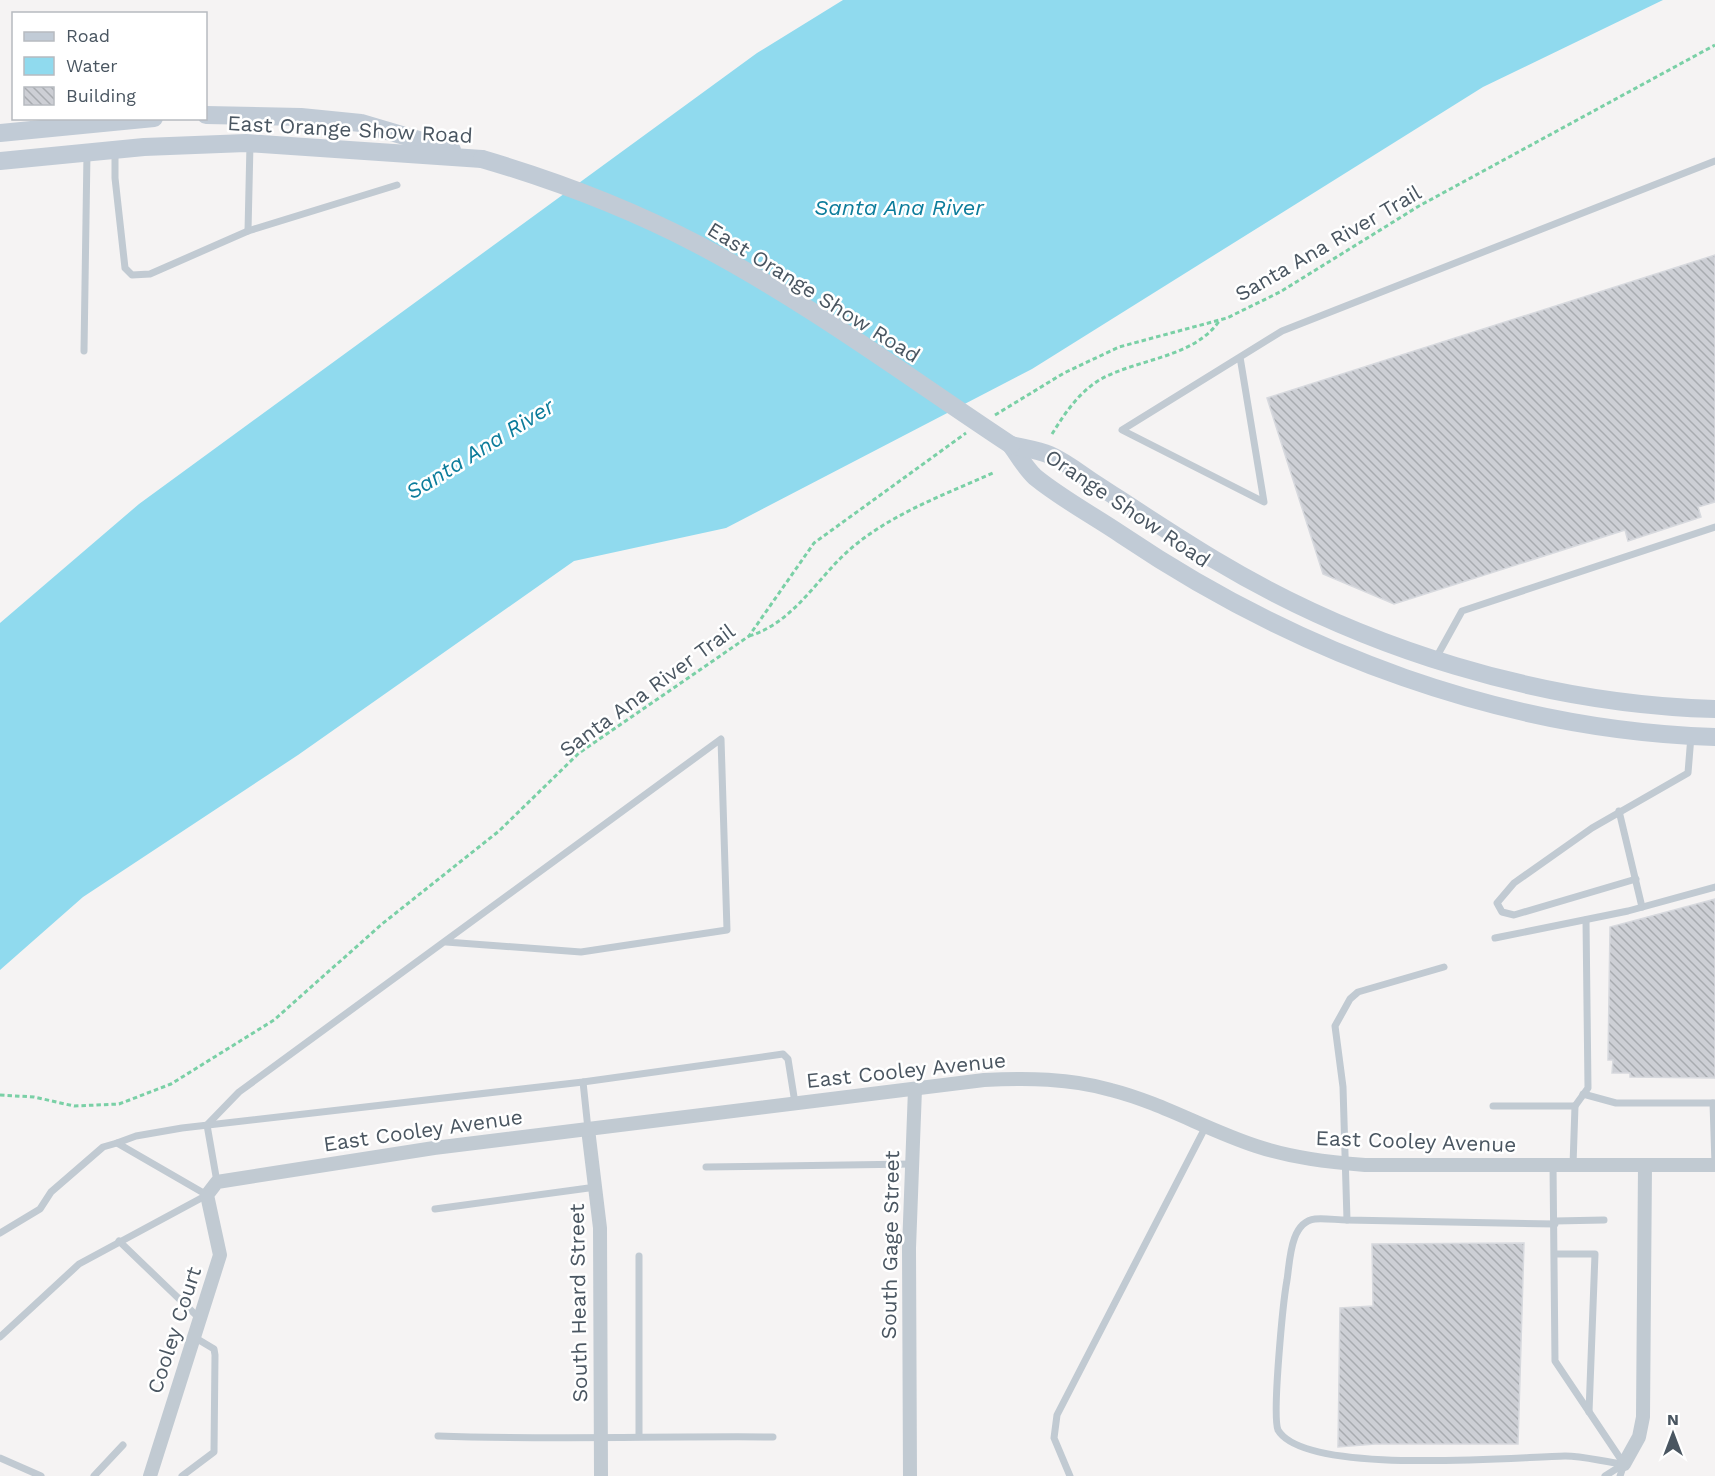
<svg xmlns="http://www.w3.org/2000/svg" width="1715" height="1476" viewBox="0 0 1715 1476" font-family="'Work Sans',sans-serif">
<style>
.water{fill:#90daee}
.building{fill:url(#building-back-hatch);stroke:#d7d9de;stroke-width:1.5}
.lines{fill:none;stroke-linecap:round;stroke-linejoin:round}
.path{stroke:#7ad0a6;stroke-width:3;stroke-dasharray:4.5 3;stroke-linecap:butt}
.lane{stroke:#c1cad2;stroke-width:7}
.street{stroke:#c1cad2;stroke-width:14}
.secondary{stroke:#c1cbd6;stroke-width:18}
.secondary-bridge{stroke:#c1cbd6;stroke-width:18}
.labels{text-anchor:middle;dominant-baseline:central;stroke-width:5;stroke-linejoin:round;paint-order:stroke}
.street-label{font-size:21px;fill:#4a5661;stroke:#fff}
.water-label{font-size:22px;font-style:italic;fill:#0c7c9b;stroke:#fff}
</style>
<defs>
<pattern id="building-back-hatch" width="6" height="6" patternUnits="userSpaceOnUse" patternTransform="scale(1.5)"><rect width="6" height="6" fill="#cdcfd5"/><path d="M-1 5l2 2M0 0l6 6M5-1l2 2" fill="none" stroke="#a8abb0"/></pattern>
</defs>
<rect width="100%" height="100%" fill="#f5f3f3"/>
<polygon class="water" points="843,0 1663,0 1483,87 1032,369 726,528 574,561 298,755 83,897 0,970 0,623 139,504 757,53"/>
<g class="building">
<polygon points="1715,255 1715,502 1698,507 1701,517 1628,541 1625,530 1394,604 1323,574 1267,398"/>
<polygon points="1715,899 1715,1078 1630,1077 1630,1073 1612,1073 1613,1060 1608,1060 1610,927"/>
<polygon points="1524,1243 1518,1444 1375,1444 1338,1447 1340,1308 1373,1306 1372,1244"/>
</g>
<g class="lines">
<g class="path">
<polyline points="995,415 1064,373 1119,347 1227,318 1280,292 1419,206 1715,45"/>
<path d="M1052,434c13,-21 27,-42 49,-55 39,-21 93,-21 119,-59"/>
<path d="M749,636c47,-14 70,-62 106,-91 41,-33 91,-51 138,-72"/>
<polyline points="0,1095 34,1097 74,1106 119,1104 171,1084 274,1020 382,924 499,831 579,753 749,636 814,543 966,433"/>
</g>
<g class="lane">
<polyline points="115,150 115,178 125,268 132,275 150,274 248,231 397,185"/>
<polyline points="248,231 250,144"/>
<polyline points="84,351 87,153"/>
<polyline points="1240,357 1264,502 1122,430 1282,331 1715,161"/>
<polyline points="1436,658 1462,611 1715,527"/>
<polyline points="1619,811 1642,907"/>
<polyline points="1636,879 1514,915 1502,912 1497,903 1514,883 1592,828 1688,773 1691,736"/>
<polyline points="1495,938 1628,911 1715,887"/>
<polyline points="1444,967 1358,992 1350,999 1335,1026 1343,1087 1347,1220 1555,1224"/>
<polyline points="583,1082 588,1129"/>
<polyline points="1583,1094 1616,1103 1715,1103"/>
<polyline points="1713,1103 1715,1165"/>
<polyline points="1493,1106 1575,1106"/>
<polyline points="1553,1165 1555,1361 1624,1464 1620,1476"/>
<polyline points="1573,1165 1575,1106 1588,1088 1586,920"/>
<polyline points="706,1167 912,1164"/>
<polyline points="217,1182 207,1125 239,1092 721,739 727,930 581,952 446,942"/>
<polyline points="207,1195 117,1143 136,1136 182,1128 583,1082 783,1054 788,1059 795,1103"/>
<polyline points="435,1209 596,1187"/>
<path d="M1347,1220c-10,0 -22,-2 -32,-1 -25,3 -25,42 -28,61 -4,22 -15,135 -9,150 27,46 233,27 287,26 19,0 39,6 59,8"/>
<polyline points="1555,1221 1604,1220"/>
<polyline points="0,1233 40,1209 51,1192 103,1147 117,1143"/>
<polyline points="119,1241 199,1318"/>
<polyline points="1555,1254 1595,1254 1589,1412"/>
<polyline points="639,1256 639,1436"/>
<polyline points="0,1337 79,1264 207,1195"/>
<path d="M438,1436c111,4 223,0 335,1"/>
<polyline points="0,1458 41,1476"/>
<polyline points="94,1476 123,1445"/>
<polyline points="182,1476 214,1452 215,1355 214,1349 194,1337"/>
<polyline points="1070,1476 1054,1438 1057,1415 1206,1126"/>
<polyline points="1605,1476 1624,1464"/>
</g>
<g class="street">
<polyline points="588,1129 600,1228 601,1476"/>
<polyline points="1624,1464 1639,1437 1643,1417 1645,1165"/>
<path d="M150,1476l70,-221 -13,-60 10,-13 217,-34 550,-68c42,-2 86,-2 127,10 51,13 96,40 145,56 36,12 72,16 109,19h350"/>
<polyline points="910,1476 909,1248 915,1089"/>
</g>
<g class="secondary">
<polyline points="206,115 301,117 361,123 452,150"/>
<polyline points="0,133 154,118"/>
<polyline points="0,161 144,147 246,143 482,159"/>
<path d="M1011,445c7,10 15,24 24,32 27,22 59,39 87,58 175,118 380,195 593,202"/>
<path d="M1011,445c12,3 27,5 39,10 16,7 32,20 46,29 40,26 79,52 119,76 148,89 327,144 500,149"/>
</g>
<path class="secondary-bridge" d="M482,159c75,22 146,49 215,85 109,57 211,133 314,201"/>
</g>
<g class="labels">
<g class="street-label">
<text transform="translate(350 129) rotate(3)">East Orange Show Road</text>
<text transform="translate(1328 243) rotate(-30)">Santa Ana River Trail</text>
<text transform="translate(814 292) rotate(32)">East Orange Show Road</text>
<text transform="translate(1128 508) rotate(34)">Orange Show Road</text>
<text transform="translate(647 690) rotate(-36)">Santa Ana River Trail</text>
<text transform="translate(906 1070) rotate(-6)">East Cooley Avenue</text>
<text transform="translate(423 1130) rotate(-8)">East Cooley Avenue</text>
<text transform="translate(1416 1141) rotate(2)">East Cooley Avenue</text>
<text transform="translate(890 1245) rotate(-89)">South Gage Street</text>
<text transform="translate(578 1303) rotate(-91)">South Heard Street</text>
<text transform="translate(174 1330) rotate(-72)">Cooley Court</text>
</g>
<g class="water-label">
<text x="899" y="207">Santa Ana River</text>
<text transform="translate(480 449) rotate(-32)">Santa Ana River</text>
</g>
</g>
<rect x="12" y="12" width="195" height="108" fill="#ffffff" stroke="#b7bbc0" stroke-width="1.5"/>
<rect x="24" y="32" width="30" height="9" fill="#c1cbd6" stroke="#b7bbc0" stroke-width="1.5"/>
<text x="66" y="42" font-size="18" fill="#4a5661">Road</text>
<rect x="24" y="57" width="30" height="18" fill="#90daee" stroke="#b7bbc0" stroke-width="1.5"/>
<text x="66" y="72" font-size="18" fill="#4a5661">Water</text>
<rect x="24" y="87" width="30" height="18" fill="url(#building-back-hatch)" stroke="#b7bbc0" stroke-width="1.5"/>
<text x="66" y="102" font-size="18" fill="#4a5661">Building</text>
<g transform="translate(1673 1434)" stroke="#ffffff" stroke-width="4.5" paint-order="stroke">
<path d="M0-4.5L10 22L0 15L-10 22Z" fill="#4a5661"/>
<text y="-9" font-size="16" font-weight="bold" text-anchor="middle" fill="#4a5661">N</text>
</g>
</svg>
